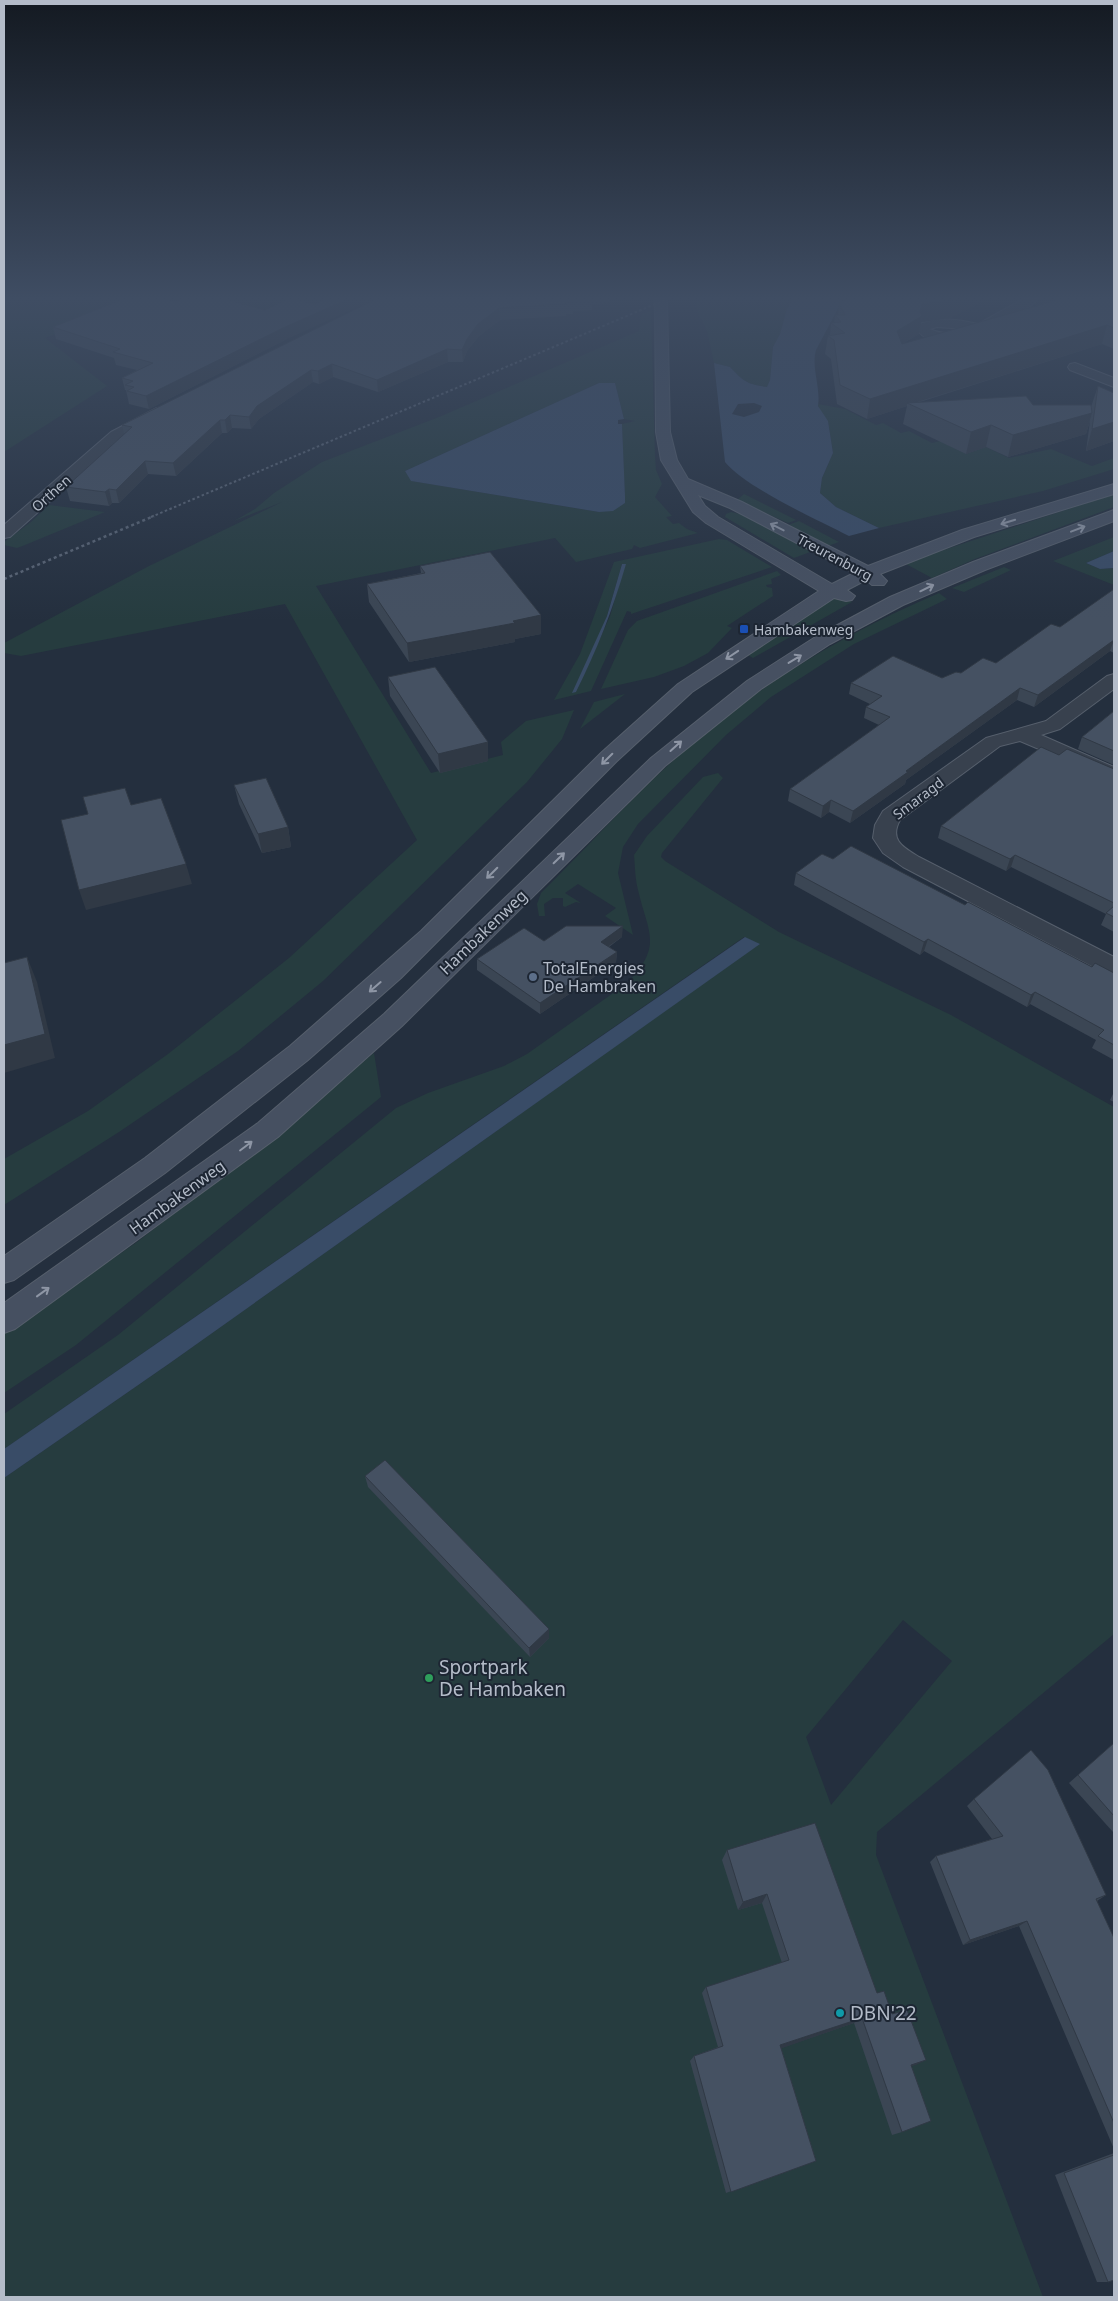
<svg xmlns="http://www.w3.org/2000/svg" width="1118" height="2301" viewBox="0 0 1118 2301" font-family="'Noto Sans',sans-serif">
<style>
.green{fill:#263c3f;fill-rule:evenodd}
.water{fill:#394c67;fill-rule:evenodd}
.lines{fill:none;stroke-linecap:round;stroke-linejoin:round}
.minor-casing{stroke:#565f6c;stroke-width:2}
.secondary-casing{stroke:#565f6c;stroke-width:2}
.minor{fill:#38414e;fill-rule:evenodd}
.secondary{fill:#465061;fill-rule:evenodd}
.rail-far1{stroke:#5a6575;stroke-width:2;stroke-dasharray:2.5 2.5;stroke-linecap:butt}
.rail{stroke:#5a6575;stroke-width:2.5;stroke-dasharray:3 3;stroke-linecap:butt}
.wall{fill:#3b4654}
.shaded-wall{fill:#303945}
.building{fill:#455162;stroke:#303945}
.oneway{stroke:#8e96a5}
.transit-dot{fill:#1a4fb4;stroke:#1d2633;stroke-width:2}
.service-dot{fill:#5c6f8a;stroke:#1d2633;stroke-width:2}
.leisure-dot{fill:#2e9e5b;stroke:#1d2633;stroke-width:2}
.culture-dot{fill:#0f9aa8;stroke:#1d2633;stroke-width:2}
.labels{text-anchor:middle;dominant-baseline:central;stroke-width:4;stroke-linejoin:round;paint-order:stroke}
.far-street-label{font-size:14px;fill:#b4bcc9;stroke:#1d2633}
.far-poi-label{font-size:14px;fill:#b4bcc9;stroke:#1d2633;text-anchor:start}
.street-label{font-size:16px;fill:#b4bcc9;stroke:#1d2633}
.poi-label{font-size:16px;fill:#b4bcc9;stroke:#1d2633;text-anchor:start}
.near-poi-label{font-size:19px;fill:#b4bcc9;stroke:#1d2633;text-anchor:start}
</style>
<rect width="100%" height="100%" fill="#242f3e"/>
<g class="green">
<polygon points="4,299 148,299 45,338 107,386 4,452"/>
<polygon points="217,299 342,299 274,315"/>
<path d="M696,299h97l-6,10 -7,25 -7,13 -3,33 -3,7c-20,-3 -23,-5 -37,-20l-16,-4 -7,-32 -9,-19z"/>
<path d="M651,311l4,145 1,14 6,14 -7,13 17,19 -6,1 7,7 6,-1 8,6 11,4 -58,15 -6,-3 -2,4 -56,13 -21,-24 -239,48 115,187 72,-18 -2,-13 25,-21 48,-11 -12,29 -35,43 -204,199 -85,70 -119,81 -115,73v-46l84,-48 80,-57 121,-96 128,-118 -132,-236 -264,52 -17,-3v-10l145,-77 133,-64 -48,19 21,-12 19,-16 48,-31 117,-45 200,-86 2,-17zM599,383h16l9,36 11,2 -13,3 3,79 -26,9 -187,-31 -7,-10z"/>
<polygon points="818,404 845,409 876,425 883,423 901,433 909,431 932,443 940,441 966,454 986,447 1009,458 1051,449 1092,466 1114,458 1114,469 1043,491 879,528 836,507 820,493 822,478 833,453 828,421 820,413"/>
<polygon points="744,494 796,520 788,523 737,500"/>
<polygon points="1114,494 1114,507 975,559 932,578 904,563"/>
<polygon points="49,505 105,512 25,545 17,548 4,545 4,542 31,522"/>
<polygon points="731,512 740,514 813,551 794,558 725,517 726,514"/>
<polygon points="799,521 839,542 828,546 788,525"/>
<polygon points="1114,537 1114,551 1086,563 1100,569 1114,568 1114,585 1053,561"/>
<path d="M719,539l8,1 45,27 -141,47v-2l-4,-1 -36,80 -37,9 26,-46 34,-92zM622,564h3l-15,52 -34,76 31,-76z"/>
<polygon points="1004,567 1011,570 964,592 952,588"/>
<polygon points="777,571 781,575 771,579 772,584 766,585 767,587 772,588 773,596 727,626 732,628 708,653 684,666 654,677 601,689 628,630 637,621"/>
<path d="M939,593l8,6 -93,45 -83,53 -45,38 -88,89 -15,23 -5,26 15,62 -28,-19 11,-8 -38,-24 -13,9 16,10 -5,-1 -11,5 -2,-1v-8h-10l-9,6 1,12h-6l-2,-12 4,-11c50,-49 97,-103 151,-149 73,-64 158,-113 247,-151z"/>
<polygon points="842,596 852,602 753,658 746,654 827,600"/>
<polygon points="625,694 580,729 594,702"/>
<path d="M718,773l5,5 -61,75 -1,4 4,4 114,71 172,83 163,92v527l-237,198 -1,23 167,442h-1039v-819l166,-115 589,-419 -15,-7 -740,512v-35l114,-79 278,-227 32,-15 76,-27 23,-12 99,-70c38,-38 22,-51 12,-94 -3,-12 -3,-24 -4,-35l13,-19 56,-59zM903,1620l49,41 -121,144 -25,-68z"/>
<polygon points="374,1053 381,1097 76,1345 4,1393 4,1334 137,1242 256,1150"/>
</g>
<g class="water">
<path d="M793,299h50l-27,51c-5,18 5,37 2,56l10,15 5,32 -11,25 -2,15 16,14 43,21 -30,8c-33,-17 -101,-47 -124,-74l-11,-99 16,4c14,15 17,17 37,20l3,-7 3,-33 7,-13 7,-25zM754,403l8,3 -3,6 -15,5 -12,-3 6,-10z"/>
<polygon points="599,383 615,383 624,419 618,420 618,424 622,424 625,496 625,503 613,511 599,512 411,481 405,471"/>
<polygon points="1114,551 1114,568 1100,569 1086,563"/>
<path d="M622,564h4c-13,45 -29,86 -50,128l-4,1 35,-77z"/>
<polygon points="745,937 760,944 170,1363 4,1478 4,1449"/>
</g>
<g class="lines">
<defs>
<g id="minor">
<path d="M1023,299h15c-5,7 -15,11 -23,15 -22,14 -76,44 -97,17l1,-7c21,-7 38,-5 59,0zM937,327l29,2c-13,5 -24,6 -36,0z"/>
<polygon points="1075,363 1114,378 1114,387 1070,370 1068,367 1070,364"/>
<polygon points="157,408 162,409 164,412 162,415 121,438 10,537 4,538 4,525 111,432"/>
<path d="M1114,674v15l-54,40 -19,6 73,32v14l-94,-40 -20,5 -100,74c-11,20 3,27 19,37l195,100v18l-9,-2 -202,-106 -20,-14 -10,-15 2,-13 8,-14 103,-73 60,-17 61,-45z"/>
</g>
<g id="secondary">
<path d="M655,299h12l3,133 7,28 11,19 54,23 126,64 94,-36 152,-46v10l-140,43 -94,37 7,7 -3,4h-12l-6,-5 -19,10 8,6 -3,4 -6,1 -12,-3 -142,94 -75,69 -216,217 -93,82 -143,113 -151,107 -10,3v-27l141,-98 145,-112 131,-115 181,-179 76,-68 141,-93 -113,-68 -13,-11 -32,-52 -5,-28zM698,495l32,13 124,65 -22,11 -114,-67 -13,-11z"/>
<polygon points="1114,510 1114,521 985,570 903,605 830,644 761,689 665,766 402,1026 278,1137 15,1329 4,1333 4,1303 258,1123 384,1014 651,758 747,681 817,636 890,597 973,562"/>
</g>
</defs>
<use href="#minor" class="minor-casing"/>
<use href="#secondary" class="secondary-casing"/>
<use href="#minor" class="minor"/>
<use href="#secondary" class="secondary"/>
<polyline class="rail-far1" points="151,517 667,299"/>
<polyline class="rail" points="4,579 154,516"/>
</g>
<g class="wall">
<polygon points="376,299 610,299 610,303 592,304 592,310 573,311 573,314 566,314 566,316 500,320 479,336 467,351 463,362 448,362 378,392 333,377 319,384 313,382 259,419 251,429 232,428 227,433 222,433 176,476 148,474 119,503 112,503 109,506 70,501 66,487 124,434 122,425"/>
<polygon points="1114,299 1114,349 1102,344 920,402 1091,407 1098,386 1114,393 1114,441 1086,451 1090,421 1086,434 1008,457 986,447 966,454 903,424 907,406 867,419 837,404 831,359 825,354 828,336 830,335 831,323 834,323 835,315 838,315 839,303 951,318 921,322 919,334 902,344"/>
<polygon points="175,302 265,310 315,304 285,340 149,409 129,404 126,390 125,390 122,378 137,370 116,365 114,358 56,339 53,327"/>
<polygon points="420,566 541,634 515,639 515,642 409,662 369,602 367,584 421,573"/>
<polygon points="1114,590 1114,653 1110,651 1034,707 1017,700 906,780 905,784 850,823 829,812 821,818 788,801 790,789 879,725 864,718 866,707 870,704 849,694 851,683 942,678 961,673 996,663 1060,627"/>
<polygon points="388,677 488,742 488,761 440,773 390,696"/>
<polygon points="1114,711 1114,765 1078,749 1082,737"/>
<polygon points="1059,755 1114,769 1114,932 1101,925 1106,914 1011,867 1006,871 938,838 941,826"/>
<polygon points="234,785 288,827 291,847 262,853 239,804"/>
<polygon points="833,859 965,905 1092,967 1114,973 1114,1060 1092,1048 1096,1040 1030,1004 1027,1007 924,951 920,955 794,885 796,873"/>
<polygon points="622,937 609,947 617,952 616,962 540,1014 477,970 477,959 544,941"/>
<polygon points="1114,1092 1114,1102 1110,1100"/>
<polygon points="365,1476 549,1629 549,1638 530,1657 368,1487"/>
<polygon points="1114,1743 1114,1831 1113,1832 1069,1783"/>
<polygon points="974,1799 1106,1895 1097,1901 1114,1938 1114,2149 1019,1926 963,1945 930,1862 936,1856 992,1839 967,1806"/>
<polygon points="727,1850 877,1993 892,2014 926,2060 911,2066 902,2132 892,2135 854,2023 781,2048 816,2161 726,2193 690,2061 694,2056 718,2047 702,1993 706,1987 782,1963 762,1903 738,1910 722,1860"/>
<polygon points="1114,2153 1114,2280 1108,2282 1097,2282 1055,2175"/>
</g>
<g class="shaded-wall">
<polygon points="348,299 375,299 285,340 149,409 146,396 283,328"/>
<polygon points="955,299 987,299 951,318 921,322 919,334 893,349 897,331 922,304"/>
<polygon points="499,308 500,320 479,336 467,351 463,362 462,350 467,339 478,324"/>
<polygon points="1107,325 1102,344 911,404 907,403 907,406 867,419 870,399"/>
<polygon points="447,349 448,362 378,392 377,380"/>
<polygon points="332,364 333,377 319,384 318,371"/>
<polygon points="311,370 313,382 259,419 251,429 249,417 257,406"/>
<polygon points="1092,413 1086,434 1008,457 1013,435"/>
<polygon points="230,415 232,428 227,433 225,420"/>
<polygon points="220,420 222,433 176,476 173,463"/>
<polygon points="1114,422 1114,441 1086,451 1092,429"/>
<polygon points="991,425 986,447 966,454 971,432"/>
<polygon points="145,461 148,474 119,503 116,490"/>
<polygon points="109,489 112,503 109,506 105,492"/>
<polygon points="541,615 541,634 515,639 515,642 409,662 407,643"/>
<polygon points="1114,640 1110,651 1034,707 1038,695"/>
<polygon points="1020,688 1017,700 906,780 905,784 850,823 853,811 906,771"/>
<polygon points="488,742 488,761 440,773 438,754"/>
<polygon points="831,800 829,812 821,818 823,806"/>
<polygon points="288,827 291,847 262,853 258,834"/>
<polygon points="1015,855 1011,867 1006,871 1010,859"/>
<polygon points="186,864 192,884 86,910 79,890"/>
<polygon points="623,926 622,937 600,952 601,942"/>
<polygon points="928,939 924,951 920,955 924,942"/>
<polygon points="617,952 616,962 540,1014 540,1003"/>
<polygon points="27,957 37,982 55,1058 4,1073 4,1045"/>
<polygon points="1035,992 1030,1004 1027,1007 1031,995"/>
<polygon points="549,1629 549,1638 530,1657 529,1648"/>
<polygon points="767,1894 762,1903 738,1910 743,1902"/>
<polygon points="1027,1921 1019,1926 963,1945 970,1940"/>
<polygon points="862,2018 854,2023 774,2051 780,2045"/>
<polygon points="926,2060 916,2065 901,2069 911,2065"/>
</g>
<g class="building">
<polygon points="123,299 165,299 175,302 181,299 224,299 265,310 288,299 294,299 315,304 326,299 348,299 283,328 146,396 127,391 134,387 125,385 133,381 122,378 153,363 113,352 120,349 53,327"/>
<polygon points="376,299 572,299 573,302 565,303 566,304 499,308 478,324 467,339 462,350 447,349 377,380 332,364 318,371 311,370 257,406 249,417 230,415 225,420 220,420 173,463 145,461 116,490 109,489 105,492 66,487 132,427 122,425"/>
<polygon points="847,299 955,299 922,304 920,312 922,316 897,331 902,344 1061,299 1114,299 1114,328 1107,325 870,399 840,385 834,340 828,336 845,333 831,323 841,322 835,315 845,315 839,303"/>
<polygon points="1098,386 1114,393 1114,422 1092,429"/>
<polygon points="1026,396 1033,405 1091,405 1092,413 1013,435 991,425 971,432 907,403"/>
<polygon points="490,552 541,615 513,621 515,623 407,643 367,584 425,573 420,566"/>
<polygon points="1114,589 1114,640 1038,695 1020,688 906,771 908,772 853,811 831,800 823,806 790,789 890,717 866,707 882,696 851,683 893,656 942,678 956,672 961,673 983,658 996,663 1051,624 1060,627"/>
<polygon points="435,667 488,742 438,754 388,677"/>
<polygon points="1114,711 1114,751 1082,737"/>
<polygon points="1041,747 1059,755 1067,749 1114,769 1114,903 1015,855 1010,859 941,826"/>
<polygon points="266,778 288,827 258,834 234,785"/>
<polygon points="125,788 131,805 161,798 186,864 79,890 61,820 88,814 83,797"/>
<polygon points="851,846 965,905 968,902 1092,967 1095,963 1114,973 1114,1045 1098,1036 1104,1030 1035,992 1031,995 928,939 924,942 796,873 822,854 833,859"/>
<polygon points="1114,906 1114,917 1106,913"/>
<polygon points="566,926 623,926 601,942 617,952 540,1003 477,959 524,928 544,941"/>
<polygon points="27,957 45,1034 4,1045 4,963"/>
<polygon points="385,1460 549,1629 529,1648 365,1476"/>
<polygon points="1114,1743 1114,1816 1078,1775"/>
<polygon points="1031,1750 1048,1770 1106,1895 1096,1899 1114,1938 1114,2123 1027,1921 970,1940 936,1856 1003,1836 974,1799"/>
<polygon points="815,1823 877,1993 884,1991 892,2014 907,2010 926,2060 911,2065 931,2121 902,2132 862,2018 780,2045 816,2161 731,2192 694,2056 723,2046 706,1987 789,1960 767,1894 743,1902 727,1850"/>
<polygon points="1114,2155 1114,2280 1108,2282 1064,2173"/>
</g>
<defs><path id="oneway-shaft" d="M-6 0H5M1.5-3L5.5 0L1.5 3" fill="none" stroke-width="1.6" stroke-linecap="round" stroke-linejoin="round" transform="scale(1.25)"/></defs>
<g class="oneway">
<use href="#oneway-shaft" transform="translate(1008 522) rotate(163)"/>
<use href="#oneway-shaft" transform="translate(777 527) rotate(-153)"/>
<use href="#oneway-shaft" transform="translate(1078 529) rotate(-21)"/>
<use href="#oneway-shaft" transform="translate(927 588) rotate(-26)"/>
<use href="#oneway-shaft" transform="translate(732 655) rotate(146)"/>
<use href="#oneway-shaft" transform="translate(795 659) rotate(-31)"/>
<use href="#oneway-shaft" transform="translate(676 746) rotate(-42)"/>
<use href="#oneway-shaft" transform="translate(607 759) rotate(135)"/>
<use href="#oneway-shaft" transform="translate(559 858) rotate(-44)"/>
<use href="#oneway-shaft" transform="translate(492 873) rotate(135)"/>
<use href="#oneway-shaft" transform="translate(375 987) rotate(139)"/>
<use href="#oneway-shaft" transform="translate(246 1146) rotate(-37)"/>
<use href="#oneway-shaft" transform="translate(43 1292) rotate(-36)"/>
</g>
<linearGradient id="sky" x2="0" y2="1"><stop stop-color="#141a22"/><stop offset="0.48" stop-color="#3f4d63"/><stop offset="1" stop-color="#3f4d63" stop-opacity="0"/></linearGradient>
<rect width="1118" height="621" fill="url(#sky)"/>
<rect class="transit-dot" x="739" y="624" width="10" height="10" rx="2.5"/>
<circle class="service-dot" cx="533" cy="977" r="5"/>
<circle class="leisure-dot" cx="429" cy="1678" r="5"/>
<circle class="culture-dot" cx="840" cy="2013" r="5"/>
<g class="labels">
<g class="far-street-label">
<text transform="translate(51 493) rotate(-42)">Orthen</text>
<text transform="translate(835 557) rotate(28)">Treurenburg</text>
<text transform="translate(918 798) rotate(-37)">Smaragd</text>
</g>
<g class="far-poi-label">
<text x="754" y="629">Hambakenweg</text>
</g>
<g class="street-label">
<text transform="translate(483 932) rotate(-44)">Hambakenweg</text>
<text transform="translate(177 1197) rotate(-36)">Hambakenweg</text>
</g>
<g class="poi-label">
<text x="543" y="968">TotalEnergies<tspan x="543" dy="18">De Hambraken</tspan></text>
</g>
<g class="near-poi-label">
<text x="439" y="1667">Sportpark<tspan x="439" dy="22">De Hambaken</tspan></text>
<text x="850" y="2013">DBN'22</text>
</g>
</g>
<rect width="1118" height="2301" fill="none" stroke="#b4bcc9" stroke-width="10"/>
</svg>
